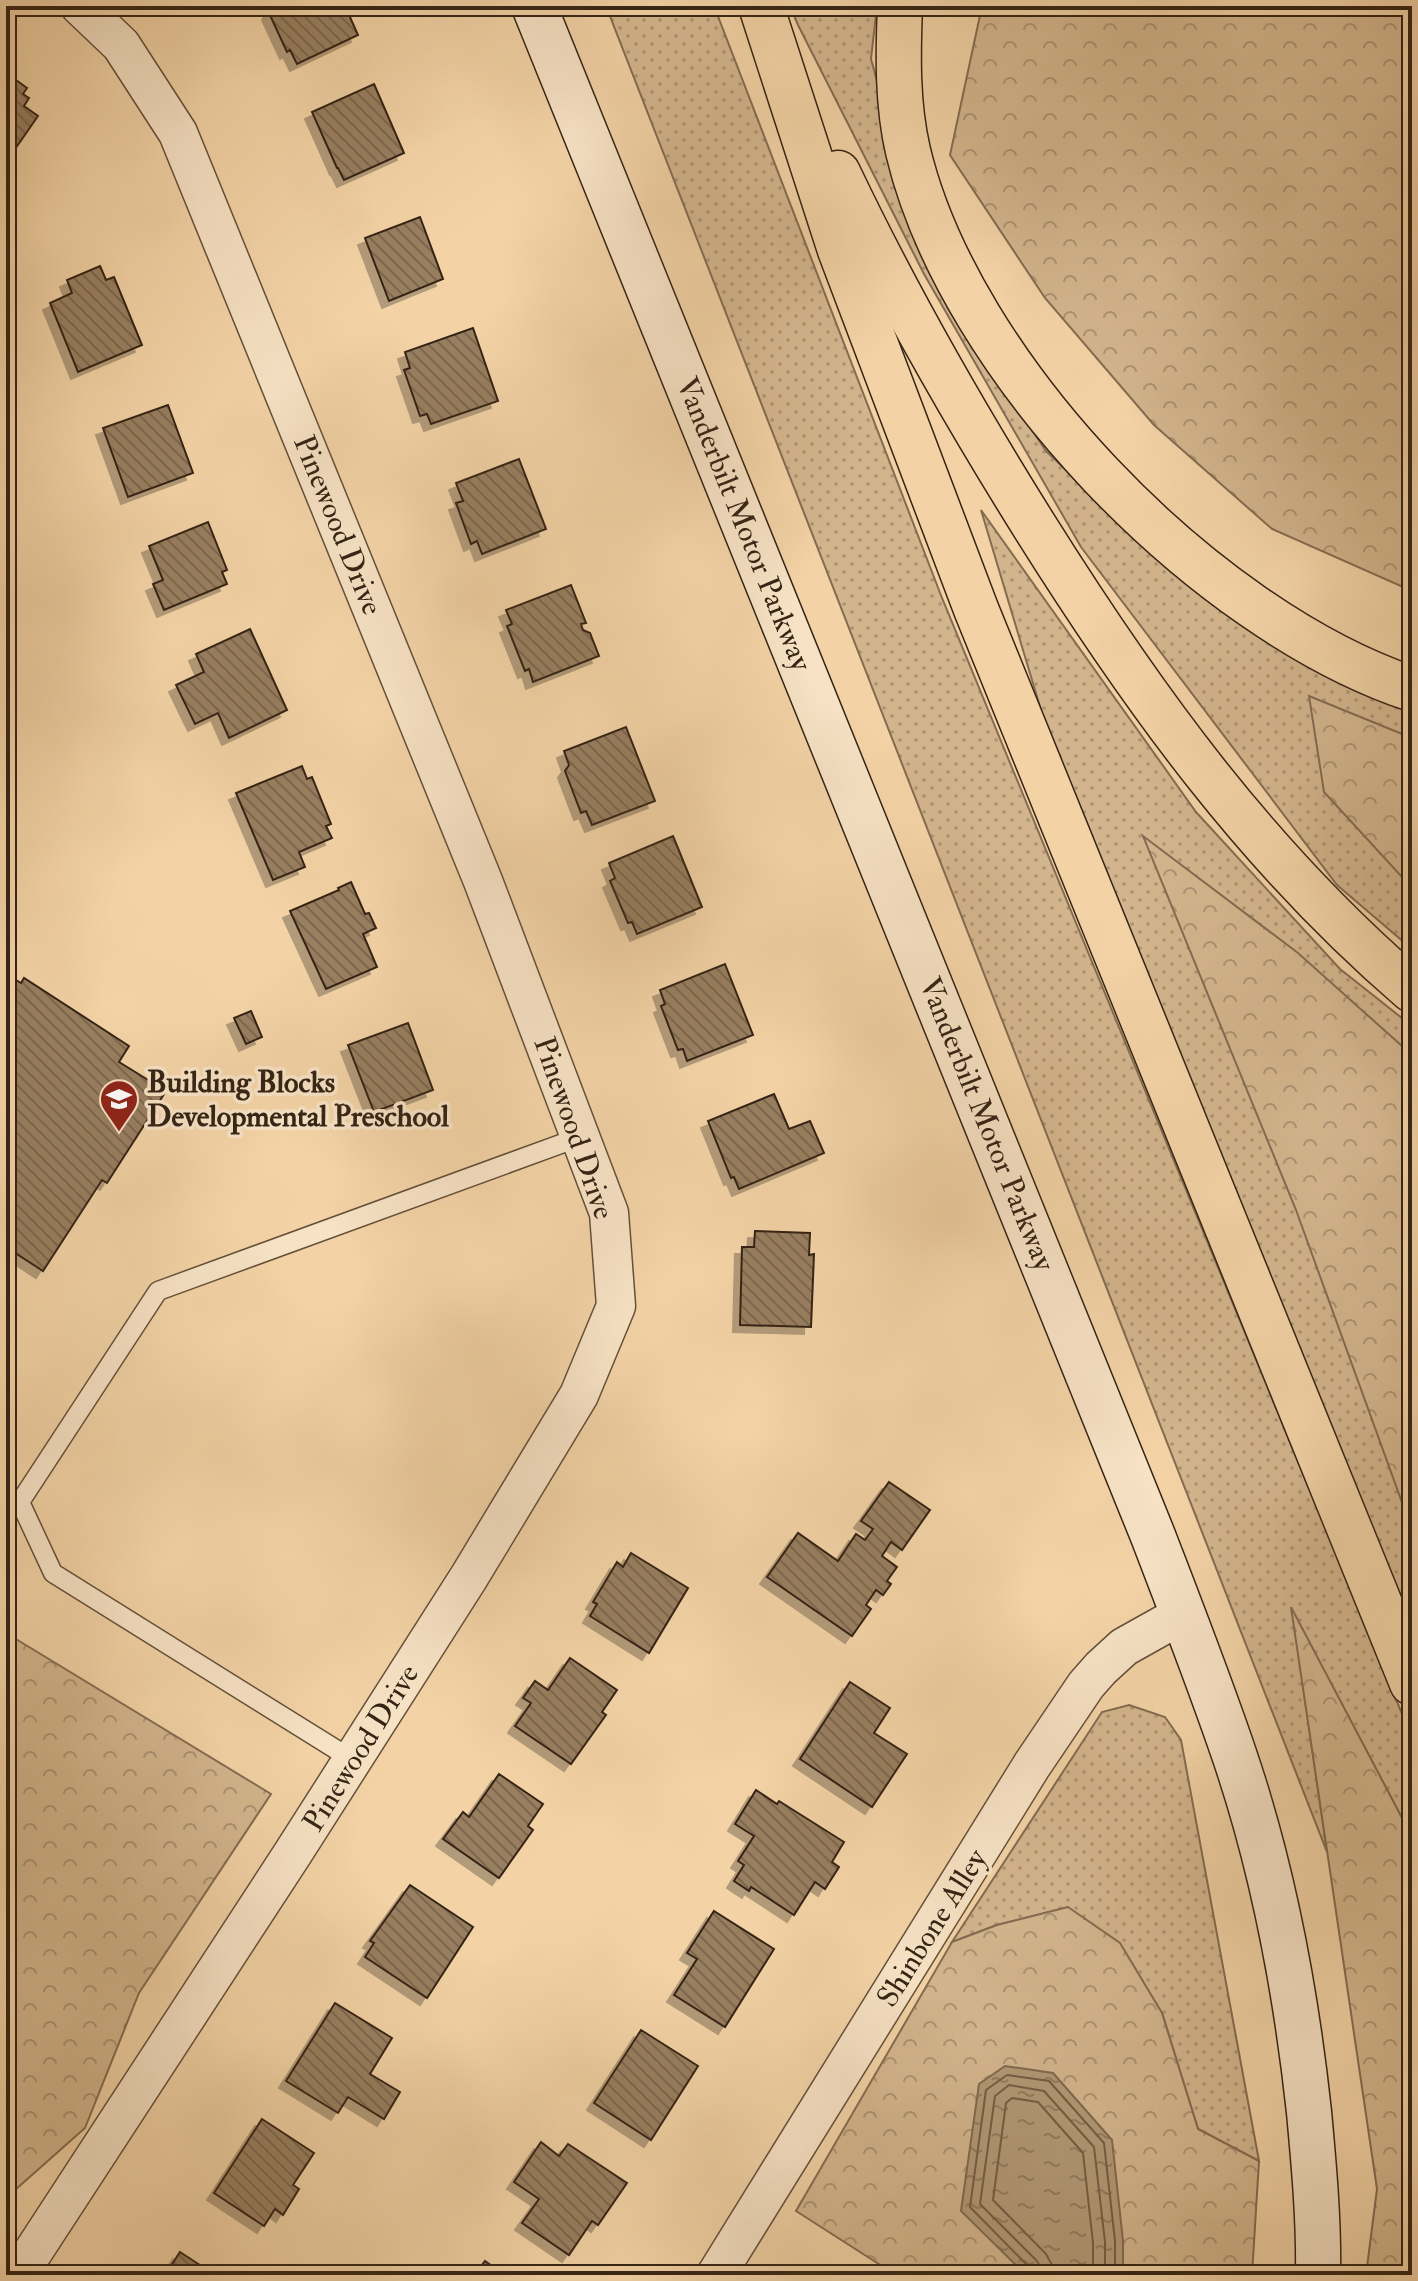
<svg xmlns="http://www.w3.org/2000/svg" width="1418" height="2281" viewBox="0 0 1418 2281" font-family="'IM FELL Double Pica',serif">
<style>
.green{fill:url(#green-dots);stroke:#846c51;stroke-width:2}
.forest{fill:url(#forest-crowns);stroke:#846c51;stroke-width:2}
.water{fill:url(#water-ripples);stroke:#806a4f;stroke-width:2}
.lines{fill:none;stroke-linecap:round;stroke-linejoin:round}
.shore{stroke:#745e45;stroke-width:2}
.building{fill:url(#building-back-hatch);stroke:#352415;stroke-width:2;filter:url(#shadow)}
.lane-casing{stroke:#645039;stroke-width:21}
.street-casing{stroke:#645039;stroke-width:41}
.secondary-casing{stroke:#352415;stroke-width:47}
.highway-casing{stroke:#352415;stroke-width:47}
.lane{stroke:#f7e2c5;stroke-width:18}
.street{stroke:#f7e2c5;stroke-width:38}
.secondary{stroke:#f7e2c5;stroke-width:44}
.highway{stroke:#f3d3a6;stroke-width:44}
.labels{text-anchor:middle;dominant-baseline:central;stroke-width:7;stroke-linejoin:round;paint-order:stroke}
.street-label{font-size:30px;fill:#352415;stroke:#f7e2c5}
.poi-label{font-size:30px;font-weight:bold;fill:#352415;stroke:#f7e2c5;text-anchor:start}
</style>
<defs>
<pattern id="green-dots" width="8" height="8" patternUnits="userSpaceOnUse" patternTransform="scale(2)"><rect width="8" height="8" fill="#d3b58d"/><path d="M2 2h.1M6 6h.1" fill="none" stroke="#ac9372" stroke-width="1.8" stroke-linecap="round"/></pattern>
<pattern id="forest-crowns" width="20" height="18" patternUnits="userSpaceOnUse" patternTransform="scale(2)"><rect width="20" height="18" fill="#d3b58d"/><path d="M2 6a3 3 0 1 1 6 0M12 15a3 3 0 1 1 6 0" fill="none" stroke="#ac9372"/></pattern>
<pattern id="water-ripples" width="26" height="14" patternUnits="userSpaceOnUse" patternTransform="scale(2)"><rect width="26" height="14" fill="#b29875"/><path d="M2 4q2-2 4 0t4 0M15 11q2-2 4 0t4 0" fill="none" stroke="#927c5f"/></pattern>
<pattern id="building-back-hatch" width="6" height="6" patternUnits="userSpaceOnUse" patternTransform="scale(2)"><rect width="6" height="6" fill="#987f60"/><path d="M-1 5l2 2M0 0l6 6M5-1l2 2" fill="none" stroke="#7d684e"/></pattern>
<filter id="shadow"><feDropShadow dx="-7" dy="7" stdDeviation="0" flood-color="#0004"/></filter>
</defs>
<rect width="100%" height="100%" fill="#f3d3a6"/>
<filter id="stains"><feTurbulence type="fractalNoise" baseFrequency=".0025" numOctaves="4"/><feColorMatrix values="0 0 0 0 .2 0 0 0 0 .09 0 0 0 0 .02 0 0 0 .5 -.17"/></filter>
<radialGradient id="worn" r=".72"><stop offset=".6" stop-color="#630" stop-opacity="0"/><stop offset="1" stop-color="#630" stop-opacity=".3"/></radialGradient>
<g class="green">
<polygon points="606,6 714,6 942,598 1412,1738 1412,1837 1292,1610 1327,1852"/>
<polygon points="790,6 877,6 871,59 922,244 977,348 1046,451 1169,567 1304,664 1412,711 1412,949 1337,885 1081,547 924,274 798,25"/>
<polygon points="981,510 1196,812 1340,969 1412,1026 1412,1626 1044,720"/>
<polygon points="1129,1705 1165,1717 1181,1740 1259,2161 1198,2129 1162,2013 1068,1907 997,1925 952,1942 1102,1712"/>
</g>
<g class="forest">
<polygon points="982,6 1412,6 1412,591 1272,529 1154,425 1045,298 950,155"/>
<polygon points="1309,696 1412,738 1412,888 1324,792"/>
<polygon points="1143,836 1298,953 1412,1055 1412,1530 1296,1210"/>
<polygon points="1291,1607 1412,1837 1412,2275 1366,2275 1377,2189"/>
<polygon points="6,1633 271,1794 139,1993 85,2128 6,2198"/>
<polygon points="1068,1907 1120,1943 1162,2013 1198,2129 1259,2161 1252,2275 896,2275 796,2211 952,1942 997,1925"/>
</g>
<polygon class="water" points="1005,2066 1053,2073 1112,2140 1123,2241 1123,2275 1026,2275 961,2211 979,2084"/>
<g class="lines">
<g class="shore">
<polyline points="1031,2275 1028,2266 970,2207 986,2090 1007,2075 1049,2081 1104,2143 1115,2241 1115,2275"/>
<polyline points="1041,2275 1040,2266 1036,2260 980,2204 995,2096 1009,2085 1044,2091 1094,2147 1105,2242 1105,2275"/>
<polyline points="1053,2275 1052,2265 1046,2254 993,2200 1006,2103 1012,2098 1038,2102 1083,2153 1093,2243 1093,2275"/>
</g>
</g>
<g class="building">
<polygon points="345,6 358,35 297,64 290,50 287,52 269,13 273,6"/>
<polygon points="16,80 27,88 23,94 29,98 24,106 38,116 6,162 6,82 8,83"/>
<polygon points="374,84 404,153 344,180 338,168 337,168 312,112"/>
<polygon points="420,217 443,279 389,301 365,238"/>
<polygon points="100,266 106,280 114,277 142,345 78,372 50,303 72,293 67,280"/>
<polygon points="473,328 498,401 431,424 427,414 420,416 404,370 410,368 405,352"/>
<polygon points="168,405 193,473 128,497 103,428"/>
<polygon points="519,459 546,529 482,554 477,541 471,544 456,503 463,501 456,483"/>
<polygon points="208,522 227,570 222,572 227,584 164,610 153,584 163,580 149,546"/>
<polygon points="571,585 586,623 581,624 583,630 590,633 599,656 533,682 529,669 525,671 507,626 512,624 506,610"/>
<polygon points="250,629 287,710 229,738 218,713 195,724 176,685 204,672 196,654"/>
<polygon points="626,727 655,801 592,825 586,811 581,813 565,771 569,765 564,751"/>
<polygon points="302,766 307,779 312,777 331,824 326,826 332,838 299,852 305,867 273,880 236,793"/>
<polygon points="673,836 702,907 637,934 632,922 628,923 610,881 615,878 609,863"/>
<polygon points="351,882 365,914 369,913 376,928 363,934 377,967 326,989 290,911 339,890 338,888"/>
<polygon points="725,964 753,1035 687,1061 683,1049 678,1050 661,1006 665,1004 660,990"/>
<polygon points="6,974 21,983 24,978 129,1046 119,1062 166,1091 107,1183 102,1180 43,1271 6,1247"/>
<polygon points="251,1011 262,1037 246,1044 234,1018"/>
<polygon points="408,1023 433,1090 374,1112 348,1045"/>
<polygon points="774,1094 789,1129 810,1121 824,1153 739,1189 734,1177 731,1178 708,1121"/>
<polygon points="755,1231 810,1233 809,1255 814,1254 811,1327 740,1325 742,1247 754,1247"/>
<polygon points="889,1482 930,1510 902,1550 891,1542 882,1556 897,1567 887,1581 891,1584 883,1595 876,1590 866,1605 871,1609 852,1636 767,1577 798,1533 838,1561 856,1534 865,1540 873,1529 861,1521"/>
<polygon points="631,1553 688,1588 649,1653 590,1616 597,1604 593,1602 617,1562 623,1567"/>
<polygon points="570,1658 617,1690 602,1712 606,1715 571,1764 515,1726 531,1703 523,1698 535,1681 548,1690"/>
<polygon points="850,1682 890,1708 874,1733 907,1754 872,1807 800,1759"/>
<polygon points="499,1774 543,1804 528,1826 533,1830 499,1878 443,1839 463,1812 469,1817"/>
<polygon points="756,1790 777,1804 779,1801 844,1842 832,1862 839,1867 825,1889 815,1882 794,1915 751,1887 749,1891 734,1881 744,1865 738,1861 754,1836 735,1824"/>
<polygon points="410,1885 473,1927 427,1998 365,1957 374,1943 370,1941"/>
<polygon points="714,1911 774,1949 725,2027 674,1995 697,1959 687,1953"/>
<polygon points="335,2003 392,2038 370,2074 400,2092 384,2119 348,2097 338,2113 286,2081"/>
<polygon points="641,2030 698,2066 651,2140 594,2103"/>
<polygon points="262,2119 314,2153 293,2185 299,2189 283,2215 275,2209 264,2226 214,2193"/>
<polygon points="541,2142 559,2156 568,2144 627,2183 598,2225 592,2221 569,2255 522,2223 539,2199 514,2182"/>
<polygon points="180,2252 215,2275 165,2275"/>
<polygon points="485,2261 505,2275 475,2275"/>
</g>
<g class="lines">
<defs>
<g id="lane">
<polyline points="6,1502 20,1502 53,1573 353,1760"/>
<polyline points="20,1502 158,1291 580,1137"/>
</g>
<g id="street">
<polyline points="12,2275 29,2258 293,1853 469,1577 579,1395 616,1306 609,1213 483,881 178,133 121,45 80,6"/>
<polyline points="716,2275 1032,1765 1086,1685 1101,1668 1124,1647 1183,1614"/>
</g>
<path id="secondary" d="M534,6l619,1530c28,73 57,147 82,221 39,115 61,235 74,355 5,54 10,109 9,163"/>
<g id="highway">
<polyline points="761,6 840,250 976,609 1412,1683"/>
<path d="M900,6c-2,48 -3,98 8,145 51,216 295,468 504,538"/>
<path d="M838,173c58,122 125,239 197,354 108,172 222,330 377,463"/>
</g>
</defs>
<use href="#lane" class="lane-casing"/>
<use href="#street" class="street-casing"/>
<use href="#secondary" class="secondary-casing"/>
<use href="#highway" class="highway-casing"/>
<use href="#lane" class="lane"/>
<use href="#street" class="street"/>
<use href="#secondary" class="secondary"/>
<use href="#highway" class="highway"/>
</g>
<defs>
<symbol id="school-pin" viewBox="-11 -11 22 30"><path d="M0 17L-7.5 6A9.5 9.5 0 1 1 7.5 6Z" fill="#8f2418" stroke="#f7e2c5"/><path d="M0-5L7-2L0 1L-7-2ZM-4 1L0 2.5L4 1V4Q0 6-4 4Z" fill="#fff"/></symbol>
</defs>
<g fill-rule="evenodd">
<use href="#school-pin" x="97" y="1077" width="44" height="60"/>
</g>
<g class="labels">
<g class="street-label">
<text transform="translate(744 524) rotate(68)">Vanderbilt Motor Parkway</text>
<text transform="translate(338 525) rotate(68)">Pinewood Drive</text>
<text transform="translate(987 1124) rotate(68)">Vanderbilt Motor Parkway</text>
<text transform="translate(574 1128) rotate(71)">Pinewood Drive</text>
<text transform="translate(361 1748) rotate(-58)">Pinewood Drive</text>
<text transform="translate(932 1928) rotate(-58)">Shinbone Alley</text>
</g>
<g class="poi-label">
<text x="147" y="1082">Building Blocks<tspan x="147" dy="34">Developmental Preschool</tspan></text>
</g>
</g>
<rect width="1418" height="2281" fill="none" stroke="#f3d3a6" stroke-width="32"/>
<rect x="8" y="8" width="1402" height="2265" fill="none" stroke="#352415" stroke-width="4"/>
<rect x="16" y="16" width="1386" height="2249" fill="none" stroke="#352415" stroke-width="2"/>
<rect width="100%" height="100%" filter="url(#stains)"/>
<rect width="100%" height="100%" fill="url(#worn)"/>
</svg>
